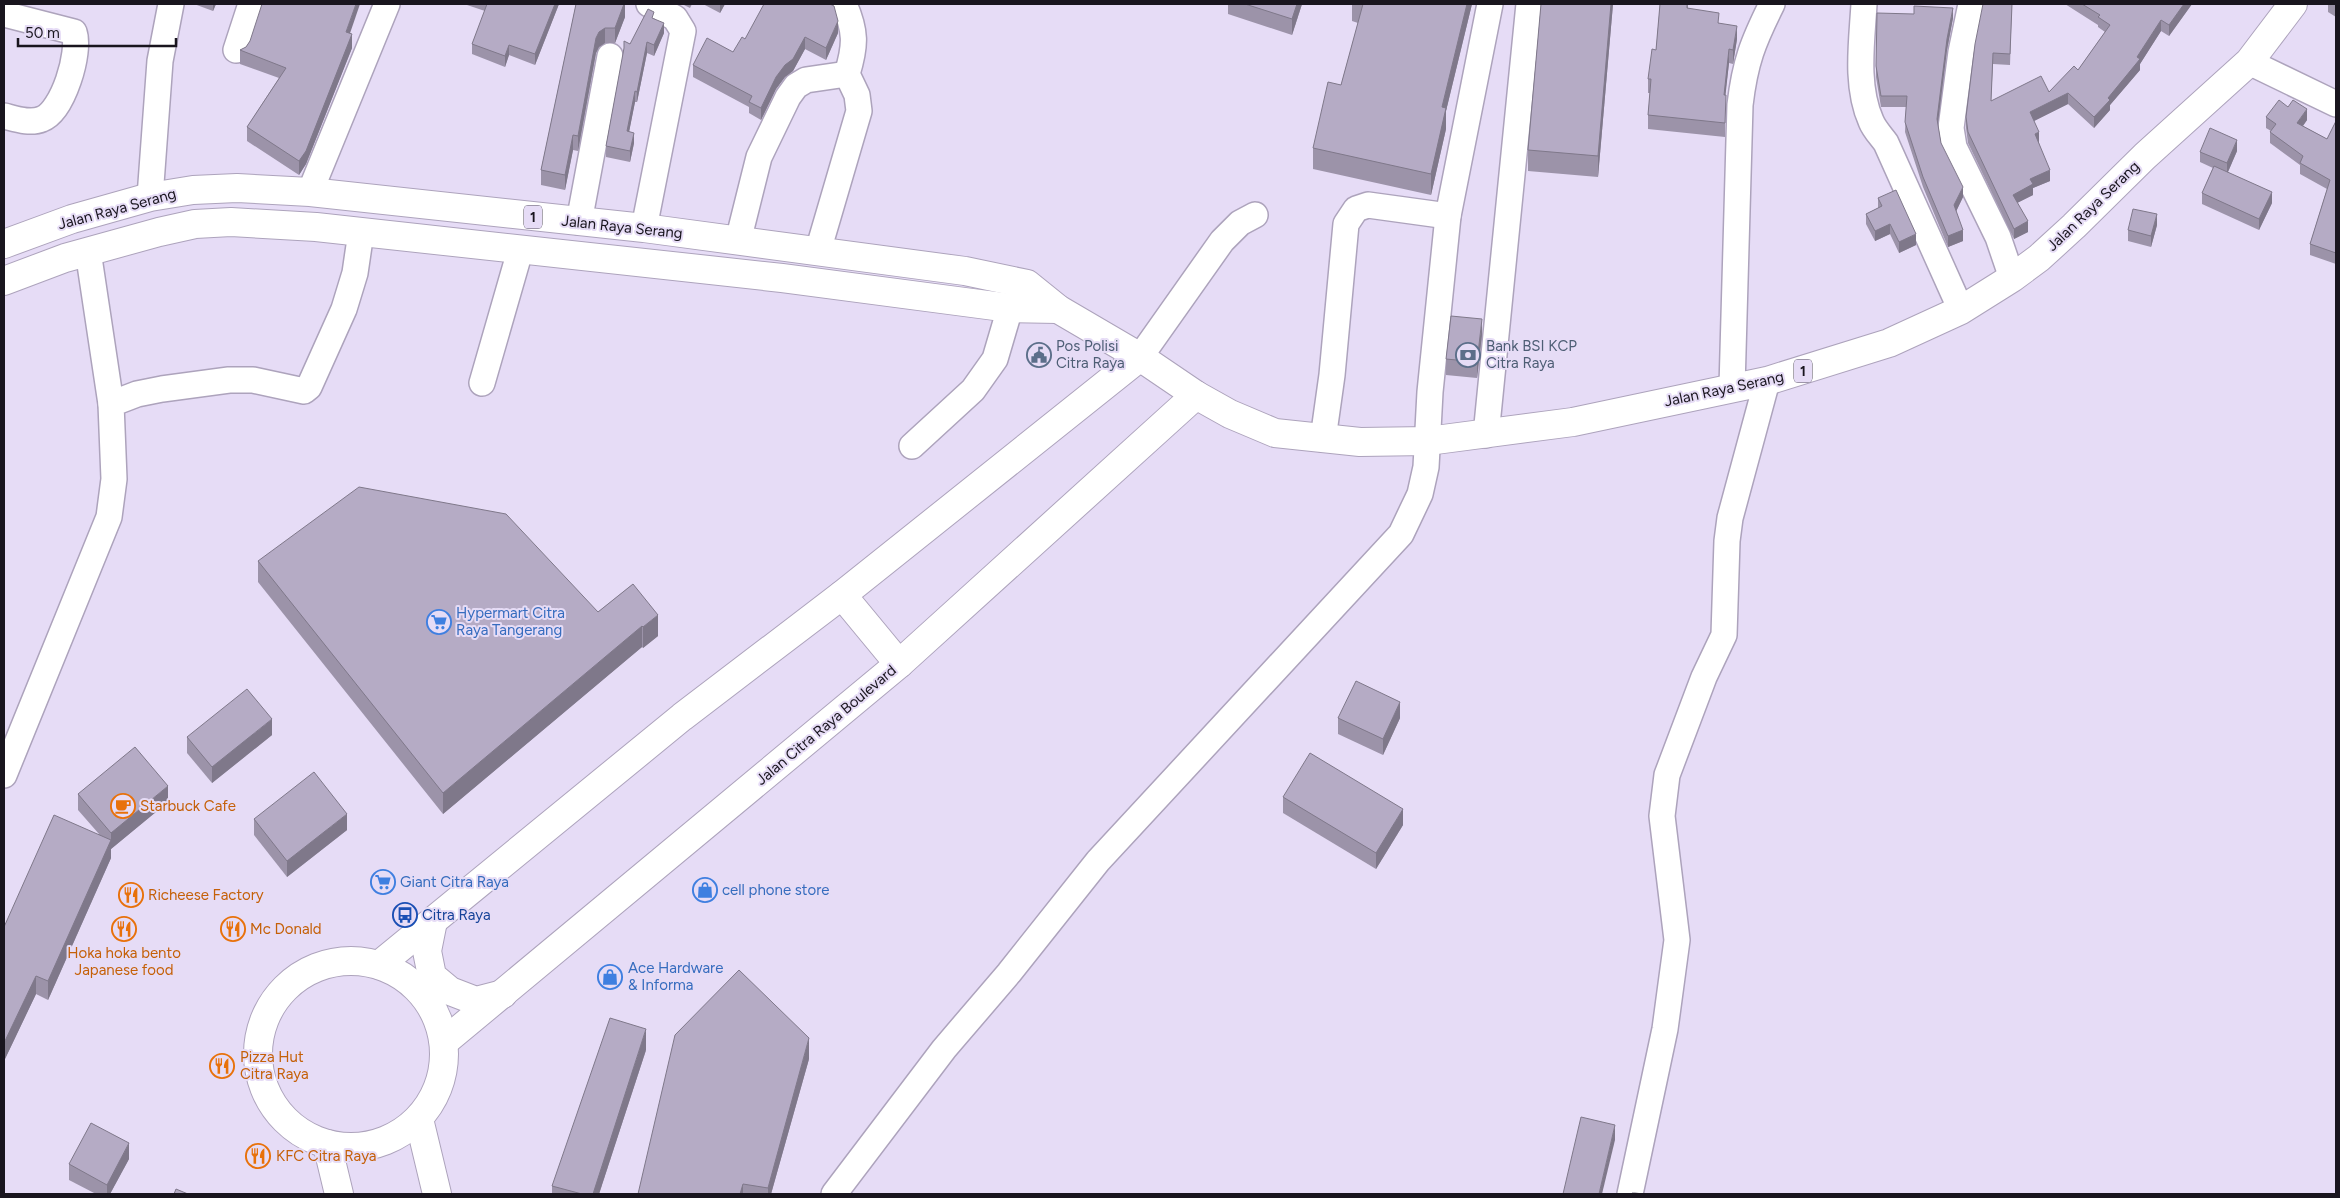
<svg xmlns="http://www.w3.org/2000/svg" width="2340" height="1198" viewBox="0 0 2340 1198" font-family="Figtree,sans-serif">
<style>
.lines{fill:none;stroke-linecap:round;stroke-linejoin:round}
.minor-casing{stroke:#ada3bc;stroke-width:28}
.major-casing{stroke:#ada3bc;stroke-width:30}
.highway-casing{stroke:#ada3bc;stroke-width:30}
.minor{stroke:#fff;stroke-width:25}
.major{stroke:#fff;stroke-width:28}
.highway{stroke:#fff;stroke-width:28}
.wall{fill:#9c93a9}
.shaded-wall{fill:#7f788a}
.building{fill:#b5abc5;stroke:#7f788a}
.labels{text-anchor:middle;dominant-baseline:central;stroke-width:4;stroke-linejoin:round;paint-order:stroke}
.shield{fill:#e6dcf6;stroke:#56515f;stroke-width:1}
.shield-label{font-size:14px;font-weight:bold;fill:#19151e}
.street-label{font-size:15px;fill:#19151e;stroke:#e6dcf6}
.service-label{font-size:15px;fill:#4e5e75;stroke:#e6dcf6;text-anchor:start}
.shop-label{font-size:15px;fill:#366cbe;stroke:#e6dcf6;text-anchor:start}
.food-label{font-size:15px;fill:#c56008;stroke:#e6dcf6;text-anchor:start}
.transit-label{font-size:15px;fill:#164399;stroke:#e6dcf6;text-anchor:start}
</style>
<rect width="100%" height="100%" fill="#e6dcf6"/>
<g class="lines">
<defs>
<g id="minor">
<path d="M1864,4c-2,37 -9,81 7,117 3,8 10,15 15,22l75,167"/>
<polyline points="1971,4 1961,52 1951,128 1954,147 1998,237 2012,278"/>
<path d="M4,14l70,18c7,20 -11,79 -32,87 -12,5 -26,0 -38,-3"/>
<polyline points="236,50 251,4"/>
<polyline points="2249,62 2336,104"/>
<polyline points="310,192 387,4"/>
<polyline points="150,197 160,61 171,4"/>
<polyline points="579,222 610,56"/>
<polyline points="644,228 683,31 675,18 649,4"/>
<polyline points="738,241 759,157 788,97 796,86 806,80 847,74"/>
<polyline points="88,251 111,404"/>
<path d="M818,251l41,-140 -2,-16 -10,-21c9,-29 9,-43 -3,-70"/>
<polyline points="1140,357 1222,241 1240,223 1255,215"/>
<polyline points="482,383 520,251"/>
<path d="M1732,387l8,-282c5,-43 13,-63 32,-101"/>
<polyline points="1486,435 1529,4"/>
<polyline points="1323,439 1332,375 1346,224 1356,209 1368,205 1448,216"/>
<polyline points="912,446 973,390 995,359 1010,308"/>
<polyline points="4,775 109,517 114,479 111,404 137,394 162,389 229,380 253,380 304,391 309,387 344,309 355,273 361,232"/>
<polyline points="834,1194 944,1049 1009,973 1098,861 1401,534 1420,494 1426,467 1430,392 1448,216 1490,4"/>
<polyline points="1630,1194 1665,1029 1677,940 1662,816 1667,775 1704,677 1724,635 1727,541 1730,518 1767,381"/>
</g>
<g id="major">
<polyline points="842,595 899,664"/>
<polyline points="433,921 427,951 432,976 450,991 476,1001 503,994"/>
<circle cx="351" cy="1054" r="93"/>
<polyline points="379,965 682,717 842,595 1140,357"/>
<polyline points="444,1042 899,664 1196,395"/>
<polyline points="419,1119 437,1194"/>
<polyline points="327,1144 339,1194"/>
</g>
<g id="highway">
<polyline points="4,244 72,219 150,197 193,190 237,188 310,192 644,228 965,271 1027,284 1058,309 1140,357 1196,395 1230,414 1275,433 1360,442 1428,441 1573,422 1767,381 1889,343 1961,310 2012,278 2039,258 2074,226 2145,156 2249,62 2293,4"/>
<polyline points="4,281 65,258 159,232 195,224 231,222 316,227 782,278 1010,308 1058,309"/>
</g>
</defs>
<use href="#minor" class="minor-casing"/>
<use href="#major" class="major-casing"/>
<use href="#highway" class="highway-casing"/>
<use href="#minor" class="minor"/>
<use href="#major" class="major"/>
<use href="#highway" class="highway"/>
</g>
<g class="wall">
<polygon points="194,4 216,4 213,11"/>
<polygon points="464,4 559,4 535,65 509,55 505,67 472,54 472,44 485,11"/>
<polygon points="576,4 625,4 625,17 615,43 605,43 599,47 596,53 578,151 573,150 565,190 541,185 541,170"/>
<polygon points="682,4 692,4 690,8"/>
<polygon points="703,4 725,4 720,13"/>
<polygon points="1228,4 1302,4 1292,35 1228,14"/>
<polygon points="1352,4 1472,4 1446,111 1446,129 1431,195 1313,169 1313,148 1341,85 1358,23 1352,21"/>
<polygon points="1541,4 1613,4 1598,177 1528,171 1528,150"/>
<polygon points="1660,4 1688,4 1688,8 1719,23 1737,39 1733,64 1729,63 1725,95 1725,137 1648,129 1648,115 1650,93 1648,93 1648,79 1656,50"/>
<polygon points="2012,4 2010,65 1993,64 1991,101 2049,92 2078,70 2105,32 2098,27 2098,25 2065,4 2192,4 2169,36 2161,31 2140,64 2140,70 2110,105 2110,110 2094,128 2068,104 2034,121 2039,143 2050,181 2033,188 2033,195 2017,203 2028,232 2014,239 1968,143 1966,128 1966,117"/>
<polygon points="2328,4 2336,4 2336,17 2328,12"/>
<polygon points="1914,14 1953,18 1947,50 1938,124 1941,143 1963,197 1956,211 1963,241 1948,247 1923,187 1905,132 1906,107 1881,107 1876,77 1876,66"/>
<polygon points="654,18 664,33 654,56 647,53 637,102 635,102 629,132 634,143 630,162 606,157 606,146 624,51 624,41 630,44"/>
<polygon points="350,33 352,48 306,164 299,175 247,141 247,127 279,78 240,64 240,50 246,47 250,41"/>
<polygon points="838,33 826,60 805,49 793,71 785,77 776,89 761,120 749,113 749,107 693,77 693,65 733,52 745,39"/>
<polygon points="2266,117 2307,120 2303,126 2327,139 2336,121 2336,264 2310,255 2310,244 2327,189 2300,174 2300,165 2270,143 2270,132 2271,131 2266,128"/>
<polygon points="2237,151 2228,172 2272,203 2259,230 2202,204 2202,193 2213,168 2200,162 2200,152"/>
<polygon points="1878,198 1916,245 1899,253 1890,234 1875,241 1866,224 1866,214 1878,208"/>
<polygon points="2157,225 2151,247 2128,241 2128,230"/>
<polygon points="1482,335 1477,378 1446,375 1446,359"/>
<polygon points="258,561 598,612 633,584 658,636 643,648 642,647 443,814 258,582"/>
<polygon points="1338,718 1400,718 1383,755 1338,734"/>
<polygon points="272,735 212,783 187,753 187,737"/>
<polygon points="78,794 168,802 111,849 111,858 48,1000 36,994 5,1059 5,1068 4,927 99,834 78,810"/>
<polygon points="1283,797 1403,825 1376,869 1283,813"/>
<polygon points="254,819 347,830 287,877 254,835"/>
<polygon points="646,1050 599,1194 552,1194 552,1186"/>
<polygon points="809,1059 771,1194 638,1194"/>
<polygon points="129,1159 110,1194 96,1194 69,1180 69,1164"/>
</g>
<g class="shaded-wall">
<polygon points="213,4 216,4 213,11"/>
<polygon points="356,4 360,4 346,45 346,32"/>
<polygon points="555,4 559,4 535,65 535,54"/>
<polygon points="624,4 625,4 625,17 615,43 615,28"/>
<polygon points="720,4 725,4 720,13"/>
<polygon points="1297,4 1302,4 1292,35 1292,19"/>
<polygon points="1467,4 1472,4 1446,111 1446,129 1431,195 1431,174 1442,107"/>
<polygon points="1611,4 1613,4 1598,177 1598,156"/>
<polygon points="2184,4 2192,4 2169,36 2169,25"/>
<polygon points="1953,8 1953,18 1947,50 1937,130 1937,119 1947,39"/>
<polygon points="2161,20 2161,31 2140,64 2140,70 2110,105 2110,110 2094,128 2094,117 2137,57"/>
<polygon points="838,21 838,33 826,60 826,48"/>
<polygon points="664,23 664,33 654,56 654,45"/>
<polygon points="1737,26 1737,39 1733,64 1733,50"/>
<polygon points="605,28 605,43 599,47 596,53 578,151 578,136 596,38 599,32"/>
<polygon points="352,34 352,48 306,164 299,175 299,161"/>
<polygon points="805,37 805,49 793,71 785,77 776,89 761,120 761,108 776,77"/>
<polygon points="647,42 647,53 637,102 637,92"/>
<polygon points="509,45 509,55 505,67 505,56"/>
<polygon points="1729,49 1729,63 1724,109 1724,95"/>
<polygon points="635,91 635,102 627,142 627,131"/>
<polygon points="2068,93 2068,104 2030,123 2030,112"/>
<polygon points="2307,109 2307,120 2297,134 2297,123"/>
<polygon points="2039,132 2039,143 2035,145 2035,134"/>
<polygon points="634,133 634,143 630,162 630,151"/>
<polygon points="573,135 573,150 565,190 565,175"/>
<polygon points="2237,140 2237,151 2227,174 2227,163"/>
<polygon points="2050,170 2050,181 2033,188 2033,195 2013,205 2013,195 2030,179"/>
<polygon points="1963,187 1963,197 1954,216 1954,205"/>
<polygon points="2272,192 2272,203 2259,230 2259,219"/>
<polygon points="2157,214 2157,225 2151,247 2151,236"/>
<polygon points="2028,221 2028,232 2014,239 2014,229"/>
<polygon points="1890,224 1890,234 1875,241 1875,231"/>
<polygon points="1963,230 1963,241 1948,247 1948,236"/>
<polygon points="1916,234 1916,245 1899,253 1899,242"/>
<polygon points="1482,319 1482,335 1477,378 1477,362"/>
<polygon points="658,615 658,636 643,648 643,627"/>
<polygon points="642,626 642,647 443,814 443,793"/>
<polygon points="1400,702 1400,718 1383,755 1383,739"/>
<polygon points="272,719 272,735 212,783 212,767"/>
<polygon points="168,786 168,802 111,849 111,833"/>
<polygon points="1403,809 1403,825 1376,869 1376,853"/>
<polygon points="347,814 347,830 287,877 287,861"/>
<polygon points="111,840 111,858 48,1000 48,981"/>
<polygon points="36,976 36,994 5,1059 5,1068 4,1070 4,1043"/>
<polygon points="646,1029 646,1050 599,1194 593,1194"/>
<polygon points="809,1038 809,1059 771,1194 768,1194 768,1188"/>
<polygon points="1615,1125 1615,1140 1602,1194 1599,1194"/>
<polygon points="129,1143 129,1159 110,1194 107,1194 107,1185"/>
<polygon points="743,1184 743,1194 740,1194"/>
</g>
<g class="building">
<polygon points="262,4 356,4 346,32 352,34 306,151 299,161 247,127 286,68 240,50 246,47 250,41"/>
<polygon points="487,4 555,4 535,54 509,45 505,56 472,44"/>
<polygon points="576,4 624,4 615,28 605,28 599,32 596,38 578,136 573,135 565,175 541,170"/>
<polygon points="764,4 830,4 834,6 838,21 826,48 805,37 793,59 785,65 776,77 761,108 749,102 752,96 693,65 707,38 733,52 742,37 745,39"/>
<polygon points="1245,4 1297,4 1292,19"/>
<polygon points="1363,4 1467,4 1442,107 1446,108 1431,174 1313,148 1328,82 1341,85"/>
<polygon points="1541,4 1611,4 1598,156 1528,150"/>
<polygon points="1660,4 1687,4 1687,8 1719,13 1718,23 1737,26 1733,50 1729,49 1724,95 1726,95 1725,123 1648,115 1651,79 1648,79 1652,49 1656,50"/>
<polygon points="1983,4 2012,4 2010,54 1993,53 1991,101 2041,76 2049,92 2074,66 2078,70 2110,25 2098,17 2100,15 2082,4 2184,4 2169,25 2161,20 2137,57 2140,59 2108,98 2110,100 2094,117 2068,93 2030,112 2039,132 2035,134 2050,170 2030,179 2033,184 2013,195 2028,221 2014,229 1968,132 1966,117 1975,44"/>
<polygon points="1914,6 1953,8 1947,39 1937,119 1941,143 1963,187 1954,205 1963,230 1948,236 1923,177 1905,122 1907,96 1881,96 1876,66 1877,13 1914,14"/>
<polygon points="648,9 654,12 652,18 664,23 654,45 647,42 637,92 635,91 627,131 634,133 630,151 606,146 624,48 624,41 630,44"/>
<polygon points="2279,100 2288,107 2293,100 2307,109 2297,123 2327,139 2336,121 2336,253 2310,244 2330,180 2300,163 2303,156 2270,132 2276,124 2266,117"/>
<polygon points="2210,128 2237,140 2227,163 2200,152"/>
<polygon points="2214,166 2272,192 2259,219 2202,193"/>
<polygon points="1896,190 1916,234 1899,242 1890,224 1875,231 1866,214 1882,206 1878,198"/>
<polygon points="2133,209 2157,214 2151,236 2128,230"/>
<polygon points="1451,316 1482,319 1477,362 1446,359"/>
<polygon points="359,487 506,514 598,612 633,584 658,615 643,627 642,626 443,793 258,561"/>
<polygon points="1356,681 1400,702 1383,739 1338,718"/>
<polygon points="247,689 272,719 212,767 187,737"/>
<polygon points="135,747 168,786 111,833 78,794"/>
<polygon points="1310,753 1403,809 1376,853 1283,797"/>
<polygon points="314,772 347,814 287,861 254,819"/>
<polygon points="54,815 111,840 48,981 36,976 4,1043 4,927"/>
<polygon points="739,970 809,1038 768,1188 743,1184 740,1194 638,1194 675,1035"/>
<polygon points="610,1018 646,1029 593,1194 582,1194 552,1186"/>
<polygon points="1581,1117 1615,1125 1599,1194 1563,1194"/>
<polygon points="91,1123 129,1143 107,1185 69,1164"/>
<polygon points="176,1189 188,1194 174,1194"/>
<polygon points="1632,1193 1635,1193 1643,1194 1632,1194"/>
</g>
<defs>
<symbol id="civic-ring" viewBox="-11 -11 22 22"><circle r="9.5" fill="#e6dcf6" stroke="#5c6f8a" stroke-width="1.5"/><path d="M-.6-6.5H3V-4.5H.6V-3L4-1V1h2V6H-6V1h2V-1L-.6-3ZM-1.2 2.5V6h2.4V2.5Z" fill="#5c6f8a"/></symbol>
<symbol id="bank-ring" viewBox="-11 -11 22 22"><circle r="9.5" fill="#e6dcf6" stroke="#5c6f8a" stroke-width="1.5"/><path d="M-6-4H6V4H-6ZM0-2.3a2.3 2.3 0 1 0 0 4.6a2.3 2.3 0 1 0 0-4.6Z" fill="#5c6f8a"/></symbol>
<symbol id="supermarket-ring" viewBox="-11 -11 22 22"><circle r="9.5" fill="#e6dcf6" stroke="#3f7fe0" stroke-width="1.5"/><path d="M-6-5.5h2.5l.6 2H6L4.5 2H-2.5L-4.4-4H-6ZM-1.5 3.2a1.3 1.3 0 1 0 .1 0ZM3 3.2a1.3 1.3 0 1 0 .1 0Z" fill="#3f7fe0"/></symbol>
<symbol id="cafe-ring" viewBox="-11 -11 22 22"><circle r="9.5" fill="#e6dcf6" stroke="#e8710a" stroke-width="1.5"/><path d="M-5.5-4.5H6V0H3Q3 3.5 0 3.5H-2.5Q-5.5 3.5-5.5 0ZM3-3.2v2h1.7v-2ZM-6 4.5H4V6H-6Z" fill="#e8710a"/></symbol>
<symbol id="shop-ring" viewBox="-11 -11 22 22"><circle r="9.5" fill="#e6dcf6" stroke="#3f7fe0" stroke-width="1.5"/><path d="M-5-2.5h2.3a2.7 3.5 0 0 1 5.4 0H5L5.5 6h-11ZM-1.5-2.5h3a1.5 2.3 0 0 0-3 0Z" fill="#3f7fe0"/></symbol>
<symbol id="restaurant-ring" viewBox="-11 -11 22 22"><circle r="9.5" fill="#e6dcf6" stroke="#e8710a" stroke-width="1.5"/><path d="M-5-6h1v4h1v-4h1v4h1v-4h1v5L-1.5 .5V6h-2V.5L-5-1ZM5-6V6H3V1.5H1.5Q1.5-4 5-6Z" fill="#e8710a"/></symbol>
<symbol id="bus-ring" viewBox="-11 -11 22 22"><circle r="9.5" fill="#e6dcf6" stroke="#1a4fb4" stroke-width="1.5"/><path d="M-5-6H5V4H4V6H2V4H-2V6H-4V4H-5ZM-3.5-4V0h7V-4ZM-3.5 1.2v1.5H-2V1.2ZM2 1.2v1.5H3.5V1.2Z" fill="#1a4fb4"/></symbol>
</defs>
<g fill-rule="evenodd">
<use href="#civic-ring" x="1025" y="341" width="28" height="28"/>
<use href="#bank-ring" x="1454" y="341" width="28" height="28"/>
<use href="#supermarket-ring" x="425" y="608" width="28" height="28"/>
<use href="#cafe-ring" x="109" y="792" width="28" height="28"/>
<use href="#supermarket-ring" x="369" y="868" width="28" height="28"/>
<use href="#shop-ring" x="691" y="876" width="28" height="28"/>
<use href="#restaurant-ring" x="117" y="881" width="28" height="28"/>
<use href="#bus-ring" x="391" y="901" width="28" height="28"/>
<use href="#restaurant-ring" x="110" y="915" width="28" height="28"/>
<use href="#restaurant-ring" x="219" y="915" width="28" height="28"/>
<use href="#shop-ring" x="596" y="963" width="28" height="28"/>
<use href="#restaurant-ring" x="208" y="1052" width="28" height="28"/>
<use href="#restaurant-ring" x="244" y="1142" width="28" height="28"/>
</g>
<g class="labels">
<g class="shield">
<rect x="524" y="205.5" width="18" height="23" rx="4"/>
<rect x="1794" y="359.5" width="18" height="23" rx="4"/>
</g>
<g class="shield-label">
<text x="533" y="217">1</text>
<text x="1803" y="371">1</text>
</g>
<g class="street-label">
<text transform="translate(2093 206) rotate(-44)">Jalan Raya Serang</text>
<text transform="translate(117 209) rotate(-15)">Jalan Raya Serang</text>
<text transform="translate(622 227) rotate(6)">Jalan Raya Serang</text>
<text transform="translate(1724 389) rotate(-12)">Jalan Raya Serang</text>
<text transform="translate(826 725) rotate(-40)">Jalan Citra Raya Boulevard</text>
</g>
<g class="service-label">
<text x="1056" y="346">Pos Polisi<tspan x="1056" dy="17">Citra Raya</tspan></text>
<text x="1486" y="346">Bank BSI KCP<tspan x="1486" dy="17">Citra Raya</tspan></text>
</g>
<g class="shop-label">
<text x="456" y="613">Hypermart Citra<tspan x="456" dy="17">Raya Tangerang</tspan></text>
<text x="400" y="882">Giant Citra Raya</text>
<text x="722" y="890">cell phone store</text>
<text x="628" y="968">Ace Hardware<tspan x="628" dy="17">&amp; Informa</tspan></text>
</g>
<g class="food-label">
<text x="140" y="806">Starbuck Cafe</text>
<text x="148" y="895">Richeese Factory</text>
<text x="250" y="929">Mc Donald</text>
<text x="124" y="953" text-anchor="middle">Hoka hoka bento<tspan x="124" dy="17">Japanese food</tspan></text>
<text x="240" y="1057">Pizza Hut<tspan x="240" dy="17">Citra Raya</tspan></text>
<text x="276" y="1156">KFC Citra Raya</text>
</g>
<g class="transit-label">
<text x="422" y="915">Citra Raya</text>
</g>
</g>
<rect width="2340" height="1198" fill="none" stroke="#19151e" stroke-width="10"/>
<path d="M18 38v8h158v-8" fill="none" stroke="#19151e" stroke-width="2.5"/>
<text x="25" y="38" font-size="15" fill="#19151e" stroke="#e6dcf6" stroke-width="4" paint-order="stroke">50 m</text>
</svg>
